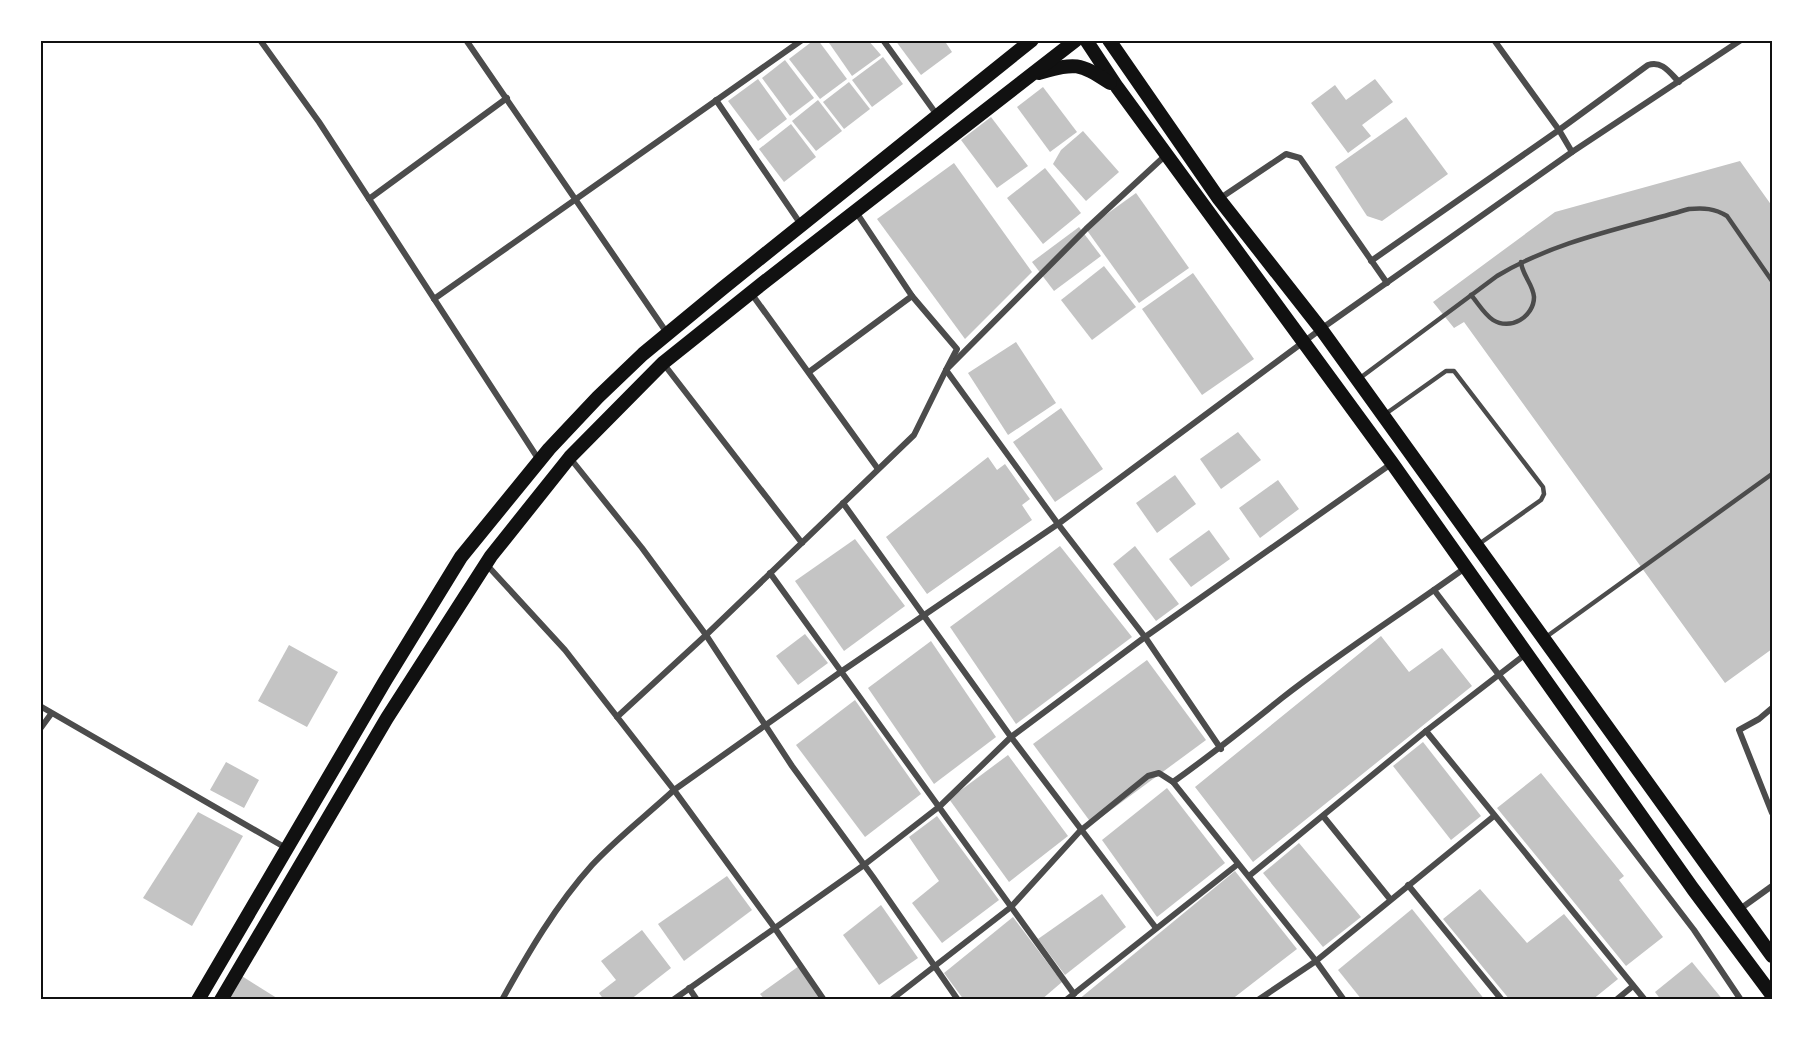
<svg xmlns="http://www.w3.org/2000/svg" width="1813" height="1040" viewBox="0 0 1813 1040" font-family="Inter,sans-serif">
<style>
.building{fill:#c4c4c4}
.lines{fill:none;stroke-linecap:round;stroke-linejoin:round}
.service{stroke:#4c4c4c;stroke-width:4.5}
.minor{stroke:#4c4c4c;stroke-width:6}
.primary{stroke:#111;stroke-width:14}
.neatline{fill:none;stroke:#111;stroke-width:2}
</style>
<rect width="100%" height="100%" fill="#fff"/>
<g class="building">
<polygon points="814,40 818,40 847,79 820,99 789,59"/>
<polygon points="827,40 868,40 881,55 852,76"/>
<polygon points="895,40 944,40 952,52 921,75"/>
<polygon points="883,57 903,84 872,107 852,80"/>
<polygon points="785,60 814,98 790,116 762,78"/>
<polygon points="758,79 787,119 758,141 728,101"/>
<polygon points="1375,79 1393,102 1362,125 1371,136 1348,153 1311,103 1335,85 1346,100"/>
<polygon points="849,82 870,109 844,129 823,102"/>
<polygon points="1043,87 1077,132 1050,152 1017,107"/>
<polygon points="818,100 842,131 816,151 792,121"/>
<polygon points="991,117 1028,166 997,188 961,140"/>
<polygon points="1406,117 1448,174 1382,221 1367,216 1335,167"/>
<polygon points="791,124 816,157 784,182 759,149"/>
<polygon points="1083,131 1119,172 1086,201 1053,164 1061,150"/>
<polygon points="1740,161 1772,206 1772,649 1725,683 1464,322 1454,328 1433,302 1555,212"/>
<polygon points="954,163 1032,272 965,339 877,219"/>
<polygon points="1045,168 1081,213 1043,244 1007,198"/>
<polygon points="1136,193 1189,268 1139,303 1086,229"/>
<polygon points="1079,227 1101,256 1054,291 1032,262"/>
<polygon points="1104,266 1136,307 1092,340 1061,300"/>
<polygon points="1193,273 1254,359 1202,395 1142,309"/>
<polygon points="1016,342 1056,403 1008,435 968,373"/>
<polygon points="1061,408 1103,469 1055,502 1013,442"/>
<polygon points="1238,432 1261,460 1221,489 1200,459"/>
<polygon points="988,457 997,470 1005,464 1030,499 1022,505 1032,520 927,594 886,537"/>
<polygon points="1175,475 1196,504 1157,533 1136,503"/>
<polygon points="1278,480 1299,509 1260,538 1239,508"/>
<polygon points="1209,530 1230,559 1191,587 1169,559"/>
<polygon points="855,539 905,606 844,651 795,581"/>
<polygon points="1060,546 1132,637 1016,724 950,627"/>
<polygon points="1135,546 1179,604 1156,621 1113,564"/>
<polygon points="805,634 828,663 798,685 776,656"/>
<polygon points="1381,636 1409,672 1442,648 1472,686 1253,862 1195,787"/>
<polygon points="931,641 996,737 934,784 868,688"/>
<polygon points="289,645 338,672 307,727 258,701"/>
<polygon points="1147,660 1206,740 1092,824 1033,744"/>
<polygon points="855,700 921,794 865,837 796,745"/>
<polygon points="1423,742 1481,816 1451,840 1393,766"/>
<polygon points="1008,755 1068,836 1009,882 949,799"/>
<polygon points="226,762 259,780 244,808 210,790"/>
<polygon points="1541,773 1624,876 1619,880 1663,937 1626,966 1497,808"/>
<polygon points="1167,788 1225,863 1157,917 1102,840"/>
<polygon points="198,812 243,836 192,926 143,898"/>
<polygon points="937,816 999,900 942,943 912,903 939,881 909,837"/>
<polygon points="1299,843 1361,917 1323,947 1263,873"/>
<polygon points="1235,871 1297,949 1231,1000 1078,1000"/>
<polygon points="727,876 752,910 684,961 658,924"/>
<polygon points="1480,889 1527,943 1564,914 1618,979 1592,1000 1510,1000 1443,919"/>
<polygon points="1102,894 1126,927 1065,975 1038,939"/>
<polygon points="881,905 918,958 879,985 843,935"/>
<polygon points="1412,909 1485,1000 1362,1000 1338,970"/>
<polygon points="1013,917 1062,982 1041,1000 964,1000 944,973"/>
<polygon points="642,930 671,968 630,1000 604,1000 599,993 616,980 601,961"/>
<polygon points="1692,962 1723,1000 1661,1000 1655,992"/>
<polygon points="799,966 823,1000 765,1000 760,994"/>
<polygon points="237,973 280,1000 221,1000"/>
</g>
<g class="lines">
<g class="service">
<path d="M1471,295c7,8 13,19 22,25 17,11 41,-3 41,-23 -1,-13 -12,-22 -13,-35"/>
<path d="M1360,378l137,-102c58,-35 127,-48 192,-67 15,-1 25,-1 38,7l45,65"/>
<polyline points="1384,415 1446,371 1454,371 1543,487 1544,494 1541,500 1479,544"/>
<polyline points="1546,637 1772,474"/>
</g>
<g class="minor">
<polyline points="260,40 319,122 539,460"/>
<polyline points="466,40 667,333"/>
<polyline points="883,40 937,115"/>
<polyline points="1494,40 1559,130 1572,152"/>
<polyline points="716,100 802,226"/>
<polyline points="369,199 507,98"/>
<polyline points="1219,199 1286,154 1300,158 1387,283"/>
<polyline points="856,212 912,296 957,349 946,370 1058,524 1145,637 1221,749"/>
<path d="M1371,261l188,-131 89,-65c14,-5 22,8 31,17"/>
<polyline points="751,293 878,469"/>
<polyline points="434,299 802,40"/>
<polyline points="663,363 802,543"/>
<polyline points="809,372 912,296"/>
<polyline points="570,458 642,548 706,635 792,766 873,877 958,1000"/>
<polyline points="843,503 1011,737 1156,928"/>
<polyline points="486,564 565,650 674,790 842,671 1058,524 1321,329 1572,152 1741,40"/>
<polyline points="770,573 1074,994"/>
<polyline points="1434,590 1694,930 1741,1000"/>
<polyline points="40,706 286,848"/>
<polyline points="1772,708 1759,719 1739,730 1772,813"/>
<polyline points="617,717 706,635 914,435 946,370 1086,229 1167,154"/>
<polyline points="40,729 51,714"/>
<polyline points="1426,731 1645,1000"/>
<polyline points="1323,816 1390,899"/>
<polyline points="1249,876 1426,731 1527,653"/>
<polyline points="1408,885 1502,1000"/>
<polyline points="1740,909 1772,886"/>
<polyline points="689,988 697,1000"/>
<path d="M502,1000c26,-47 54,-95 90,-135 25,-27 55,-50 82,-75l100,137 50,73"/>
<polyline points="673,1000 864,865 940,806 1011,737 1145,637 1391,464"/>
<polyline points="891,1000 1011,907 1080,831 1148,776 1159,773 1173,782"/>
<polyline points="1066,1000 1238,864"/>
<polyline points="1258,1000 1316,961 1494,816"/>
<path d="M1344,1000l-28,-39 -143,-179c38,-27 73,-55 109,-84 59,-46 122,-86 183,-130"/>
<polyline points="1616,1000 1633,986"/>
</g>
<g class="primary">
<polyline points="1086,40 1117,87 1392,463 1693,889 1772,995"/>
<polyline points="1109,40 1219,199 1321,329 1772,956"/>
<path d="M1039,73c37,-10 39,-11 71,10"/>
<polyline points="198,1000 385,681 461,557 549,449 598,397 643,354 723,288 1032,40"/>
<polyline points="221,1000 387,718 491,556 570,457 663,363 763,283 1076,40"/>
</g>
</g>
<rect width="1813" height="1040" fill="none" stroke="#ffffff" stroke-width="84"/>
<rect x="42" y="42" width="1729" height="956" class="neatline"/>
</svg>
